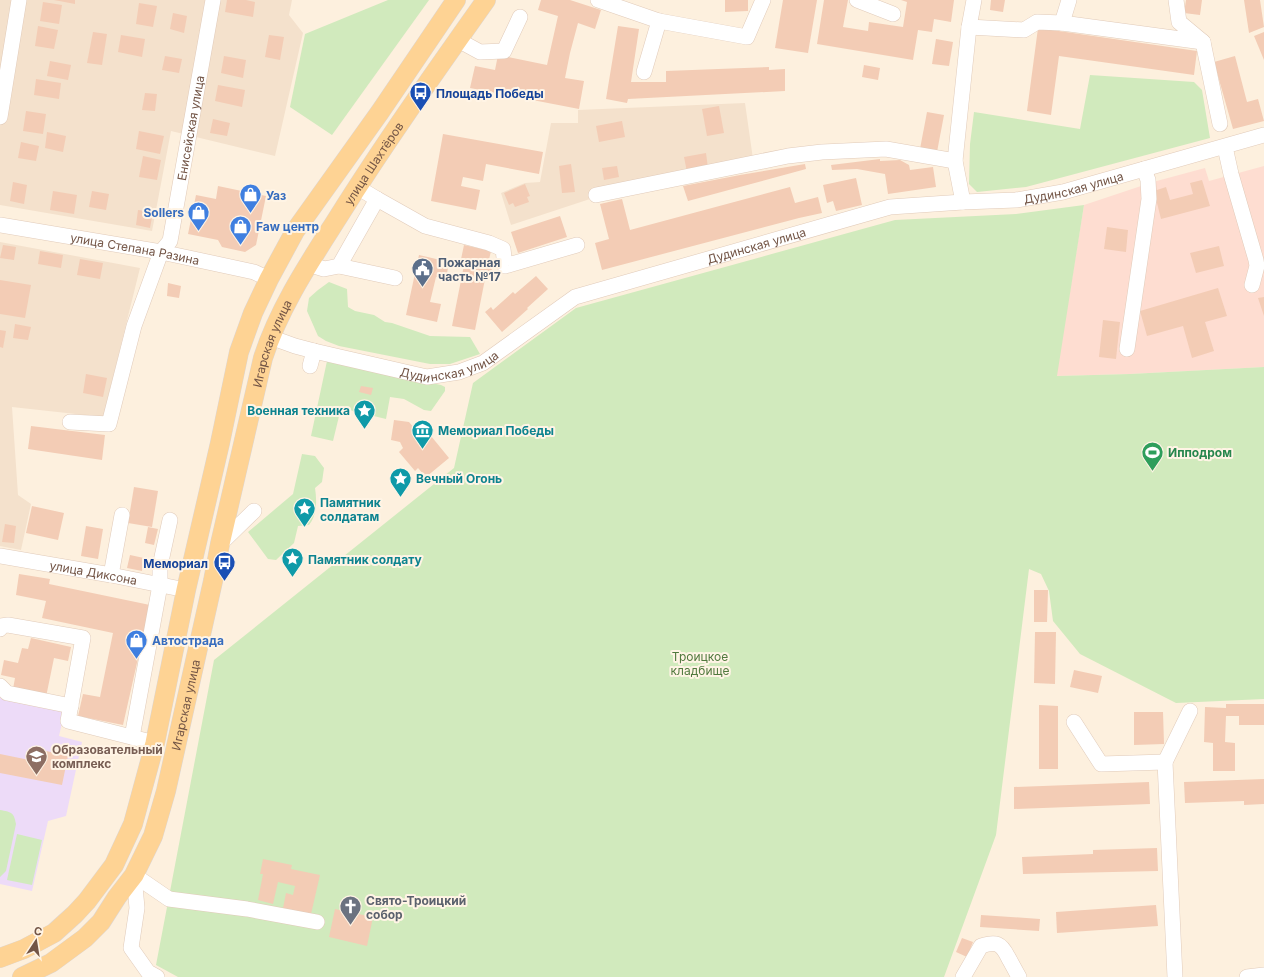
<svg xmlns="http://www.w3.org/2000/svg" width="1264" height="977" viewBox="0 0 1264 977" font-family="Inter,sans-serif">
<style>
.residential{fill:#f4e1cc}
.commercial{fill:#feddd1}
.education{fill:#eddbf8}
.green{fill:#d1eabd}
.building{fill:#f3ccb5}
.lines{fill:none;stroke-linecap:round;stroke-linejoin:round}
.minor-casing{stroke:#e1cbba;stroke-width:16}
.major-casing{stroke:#ddd6d3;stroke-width:20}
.minor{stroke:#fff;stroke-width:15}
.major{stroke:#fed394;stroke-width:19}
.labels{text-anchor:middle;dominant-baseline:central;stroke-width:4;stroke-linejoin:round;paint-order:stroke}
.transit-label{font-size:12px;font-weight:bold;fill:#164399;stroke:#fff4e5;text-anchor:start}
.street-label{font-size:12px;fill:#735546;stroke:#fff4e5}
.shop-label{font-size:12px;font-weight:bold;fill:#366cbe;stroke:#fff4e5;text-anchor:start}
.service-label{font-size:12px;font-weight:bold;fill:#4e5e75;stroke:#fff4e5;text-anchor:start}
.culture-label{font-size:12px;font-weight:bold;fill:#0d838f;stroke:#fff4e5;text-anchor:start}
.leisure-label{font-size:12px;font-weight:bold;fill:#27864d;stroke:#fff4e5;text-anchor:start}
.park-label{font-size:12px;fill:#51793e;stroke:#fff4e5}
.education-label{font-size:12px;font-weight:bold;fill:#785e54;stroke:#fff4e5;text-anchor:start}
.worship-label{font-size:12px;font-weight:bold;fill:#5b616d;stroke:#fff4e5;text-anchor:start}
</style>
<rect width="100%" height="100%" fill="#fdf0de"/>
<g class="residential">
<polygon points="0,0 292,0 289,15 303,33 275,156 171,131 152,231 0,205"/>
<polygon points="745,103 753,159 590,199 511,225 501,193 525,183 540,182 551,123 578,123 578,110"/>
<polygon points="0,242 140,268 103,417 12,407 18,495 31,504 21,550 0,546"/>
</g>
<polygon class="commercial" points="1264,166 1264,367 1130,374 1056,376 1084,205 1153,182 1205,168 1209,181"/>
<polygon class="education" points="0,697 65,710 59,736 82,742 66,816 48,821 32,891 0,884"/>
<g class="green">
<polygon points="388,0 429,0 332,135 290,107 305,34"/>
<polygon points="1090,75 1194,82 1202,90 1210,138 1026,187 977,192 969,184 970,144 974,112 1080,129"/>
<polygon points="1084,205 1057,376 1130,374 1264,367 1264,699 1176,703 1080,654 1053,621 1049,591 1041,574 1029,569 996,835 944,977 178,977 156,965 214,660 454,468 473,383 576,308 895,220 1016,214"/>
<polygon points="329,282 347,289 348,307 355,311 374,315 385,322 392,323 430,336 470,337 480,354 450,364 430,364 339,346 326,341 318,336 307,311 309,298 318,290"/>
<polygon points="327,361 441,385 445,387 445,391 431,411 424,410 404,399 390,397 386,419 341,408 333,441 311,436"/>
<path d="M302,454l13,2 9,12 -2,14 -7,6c2,13 2,27 -6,37l-11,1 -4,17 -18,17 -8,-1 -20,-27 45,-38z"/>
<path d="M0,810c11,2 14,2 16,14l-10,47 -6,6z"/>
<polygon points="17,834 42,840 32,885 7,880"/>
</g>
<g class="building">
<polygon points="54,0 75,0 75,4"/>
<polygon points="227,0 246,0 255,2 253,17 225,12"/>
<polygon points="541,0 570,0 601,10 595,29 578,23 570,53 565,78 584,81 579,109 470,88 475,66 495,70 498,55 547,65 558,16 538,10"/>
<polygon points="725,0 748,0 748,11 725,12"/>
<polygon points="783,0 817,0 808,53 775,48"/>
<polygon points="824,0 848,0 843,27 868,31 869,22 903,27 907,2 901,0 954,0 951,22 934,19 932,32 918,30 913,60 817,44"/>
<polygon points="991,0 1005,0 1003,12 990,10"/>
<polygon points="1186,0 1202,0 1200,15 1184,13"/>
<polygon points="1244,0 1260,0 1264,27 1249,33"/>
<polygon points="43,2 62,5 59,24 40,21"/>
<polygon points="139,3 157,6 153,27 136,24"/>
<polygon points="173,13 187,16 184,33 170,29"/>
<polygon points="38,26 58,30 54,49 35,46"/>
<polygon points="618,26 639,29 631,82 666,82 666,71 769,67 769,70 785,69 785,91 628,99 627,103 606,99"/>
<polygon points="1038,28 1197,51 1194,75 1059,56 1051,115 1027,111"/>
<polygon points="93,32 107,34 102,65 87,63"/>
<polygon points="1264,32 1264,60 1254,36"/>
<polygon points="121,35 145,39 142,57 118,52"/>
<polygon points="269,35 284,37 280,60 265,57"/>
<polygon points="936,39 953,42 949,66 932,64"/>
<polygon points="165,56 182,59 179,73 162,70"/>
<polygon points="224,56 246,60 243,78 221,73"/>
<polygon points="1235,56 1247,102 1258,99 1264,121 1233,129 1214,62"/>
<polygon points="50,61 71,65 68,80 47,76"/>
<polygon points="864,65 880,68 878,80 862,77"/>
<polygon points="36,79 61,83 59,99 34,95"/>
<polygon points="218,85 245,90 242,107 215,101"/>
<polygon points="145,93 157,94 155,111 142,110"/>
<polygon points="719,106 724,133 707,136 702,109"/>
<polygon points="26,111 46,114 43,134 23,131"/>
<polygon points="927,112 944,115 937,152 920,149"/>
<polygon points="213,119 230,123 227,136 210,133"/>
<polygon points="622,121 625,137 599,142 596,126"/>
<polygon points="139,131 164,136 160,154 136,149"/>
<polygon points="47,132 66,136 63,152 45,148"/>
<polygon points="443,134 543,152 539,174 486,164 483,181 463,177 461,186 480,190 476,210 431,201"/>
<polygon points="21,142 39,146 36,161 18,158"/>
<polygon points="706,153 708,168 687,172 684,157"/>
<polygon points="143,156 161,160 157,180 139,177"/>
<polygon points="880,159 880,161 900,160 909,165 910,170 933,167 936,187 888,194 885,174 857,169 832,170 831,165"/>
<polygon points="571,164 575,192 562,193 559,166"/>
<polygon points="805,164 806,169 688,201 683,186 740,175"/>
<polygon points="617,166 619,177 604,180 602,168"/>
<polygon points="856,178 862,205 836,211 833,201 827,203 823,185"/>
<polygon points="1202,180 1210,206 1161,219 1154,191 1166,187 1170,200 1193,194 1190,183"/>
<polygon points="13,182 27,185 24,204 10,201"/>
<polygon points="525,184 530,196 527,197 529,202 515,207 513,203 509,205 504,193"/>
<polygon points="218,186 266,196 256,245 245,252 222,247 218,240 188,234 196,195 216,199"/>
<polygon points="790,187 795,203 818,197 822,213 799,218 602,270 595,243 609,239 600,204 622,199 630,230"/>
<polygon points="53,191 77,195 74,214 50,210"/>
<polygon points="92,191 109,194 106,210 89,207"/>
<polygon points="138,210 153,212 150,228 136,225"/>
<polygon points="560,216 567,237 518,253 511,232"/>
<polygon points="1107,227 1128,230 1126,252 1104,249"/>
<polygon points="3,245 16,247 14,260 0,258"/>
<polygon points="464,245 491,251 488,264 493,265 489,280 485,279 475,330 452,326 464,265 460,264"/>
<polygon points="1219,246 1224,266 1196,273 1190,253"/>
<polygon points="40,251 63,255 61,268 38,264"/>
<polygon points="419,255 449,262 446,279 436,277 430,302 441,304 437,322 406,315"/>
<polygon points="80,259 103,263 100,279 77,275"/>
<polygon points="536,276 548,289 527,308 528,309 502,332 485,312 491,307 493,310 513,292 515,294"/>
<polygon points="0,280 31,285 25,318 0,314"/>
<polygon points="168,283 181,286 179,298 167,296"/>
<polygon points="1218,288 1227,316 1205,322 1214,351 1192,358 1183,326 1147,336 1140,311"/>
<polygon points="1264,297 1264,316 1258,298"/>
<polygon points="1103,320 1120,322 1116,359 1099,357"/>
<polygon points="15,324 31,327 28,340 13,338"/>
<polygon points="0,330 6,331 3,348 0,347"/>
<polygon points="86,374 107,378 103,397 83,393"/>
<polygon points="361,386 373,388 371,395 359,392"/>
<polygon points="394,420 409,422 420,435 423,432 428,438 431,436 449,458 426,477 418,468 415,471 399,452 403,448 400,442 391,440"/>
<polygon points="31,426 105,435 102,460 28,449"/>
<polygon points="134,487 158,491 152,527 128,523"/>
<polygon points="32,506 64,513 58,540 26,533"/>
<polygon points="5,524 16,526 14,543 2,542"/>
<polygon points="86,526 103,529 98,559 81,556"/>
<polygon points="148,527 158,529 154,545 145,543"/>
<polygon points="130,555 144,558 142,571 127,568"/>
<polygon points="19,574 50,579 49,584 150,605 123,725 78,716 83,694 100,697 113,633 42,618 46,601 16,595"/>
<polygon points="1034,590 1048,590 1047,622 1034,622"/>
<polygon points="1035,632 1056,632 1055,684 1034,683"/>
<polygon points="31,638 71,647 68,661 54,658 46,697 13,689 15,678 1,675 4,660 18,663 22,648 28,649"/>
<polygon points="1074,670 1102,676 1098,693 1070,687"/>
<polygon points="1226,704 1264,704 1264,725 1239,725 1239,716 1226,716 1225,742 1235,743 1235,771 1213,771 1213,743 1204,742 1205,707 1226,708"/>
<polygon points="1039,705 1058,706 1058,769 1039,769"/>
<polygon points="1134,712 1163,712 1164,744 1134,745"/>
<polygon points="42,750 68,756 62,785 0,773 0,754 39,762"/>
<polygon points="1264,779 1264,804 1244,805 1244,801 1185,803 1184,782"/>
<polygon points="1149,782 1150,804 1014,809 1014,787"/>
<polygon points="1157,848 1158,871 1023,874 1022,857 1093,854 1093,850"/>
<polygon points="263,859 292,865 291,869 320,875 311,914 283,908 286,893 293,895 295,886 278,882 273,904 258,900 263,874 260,874"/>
<polygon points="1156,905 1158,926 1057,933 1056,912"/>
<polygon points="335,909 373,917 367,946 329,937"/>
<polygon points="981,915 1040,919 1039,931 980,927"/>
<polygon points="962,938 973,942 967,957 956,952"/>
</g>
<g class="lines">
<defs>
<g id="minor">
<polyline points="598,0 659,21 747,37 763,0"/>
<polyline points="857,0 893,14"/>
<polyline points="1062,23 1069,0"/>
<polyline points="969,27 1024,30 1037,22 1062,23 1203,42 1179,22 1176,0"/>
<polyline points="458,40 480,52 504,51 520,17"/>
<polyline points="1203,42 1220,124"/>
<polyline points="644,72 659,21"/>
<polyline points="0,117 19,0"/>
<polyline points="1225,147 1231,174 1256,260 1257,266 1252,285"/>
<polyline points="596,195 788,156 822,152 886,149 955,161"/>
<polyline points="377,199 425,226 489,243 503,249 505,266 577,245"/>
<polyline points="963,202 955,161 969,27 974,0"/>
<path id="s1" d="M0,225l161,27 93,20 15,7"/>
<polyline points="308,264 324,269 339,266 377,199 357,187"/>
<polyline points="339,266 395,278"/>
<path id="s2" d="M270,337l25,9 19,5 113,26 32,-5 24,-9 92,-66 315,-90 73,-5 53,-2 47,-8 201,-57"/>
<polyline points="1127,349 1149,199 1148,180 1144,169"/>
<polyline points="310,366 314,351"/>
<path id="s3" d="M70,422l39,2 25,-98 27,-74 9,-11 43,-241"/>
<polyline points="220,544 254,511"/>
<path id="s4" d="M0,556l111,19 75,15"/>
<polyline points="111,575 122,515"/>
<polyline points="0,629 1,626 8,625 83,638 68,721 155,743"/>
<polyline points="0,686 7,693 71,706"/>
<polyline points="1074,722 1101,764 1165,762 1175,977"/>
<polyline points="132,737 160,585 160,566 170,520"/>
<polyline points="1165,762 1190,711"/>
<polyline points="134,875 169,899 247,909 317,922"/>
<polyline points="134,875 137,908 131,948 148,972 157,977"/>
<path d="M963,977l18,-31c15,-5 20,-3 27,11 4,7 7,13 11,20"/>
<polyline points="1247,977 1264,975"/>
</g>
<g id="major">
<polyline points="0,958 24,949 54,933 75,914 87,901 114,865 133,824 155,743 186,590 220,443 239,352 253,313 269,279 295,231 380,112 456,0"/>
<path id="s5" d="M22,977l29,-14 34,-25 16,-16 16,-25 17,-22 19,-39 13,-45 47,-210 7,-37 43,-186c16,-50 46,-95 74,-139 47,-75 98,-147 149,-219"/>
</g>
</defs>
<use href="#minor" class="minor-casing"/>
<use href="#major" class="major-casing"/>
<use href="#minor" class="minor"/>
<use href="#major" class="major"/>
</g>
<defs>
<symbol id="bus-pin" viewBox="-11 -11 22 30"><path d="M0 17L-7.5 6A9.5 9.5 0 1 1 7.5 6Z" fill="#1a4fb4" stroke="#fff4e5"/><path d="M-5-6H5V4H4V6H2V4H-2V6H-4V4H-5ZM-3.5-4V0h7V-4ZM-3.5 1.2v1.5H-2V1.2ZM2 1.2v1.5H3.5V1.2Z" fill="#fff"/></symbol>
<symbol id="shop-pin" viewBox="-11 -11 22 30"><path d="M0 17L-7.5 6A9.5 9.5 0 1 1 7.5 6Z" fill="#3f7fe0" stroke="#fff4e5"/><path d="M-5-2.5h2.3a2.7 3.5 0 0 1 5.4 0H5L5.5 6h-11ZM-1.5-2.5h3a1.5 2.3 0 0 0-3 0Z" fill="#fff"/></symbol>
<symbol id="civic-pin" viewBox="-11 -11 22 30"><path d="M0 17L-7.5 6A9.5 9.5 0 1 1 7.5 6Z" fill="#5c6f8a" stroke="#fff4e5"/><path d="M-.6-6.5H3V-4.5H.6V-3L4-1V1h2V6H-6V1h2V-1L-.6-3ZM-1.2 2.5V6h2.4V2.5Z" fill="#fff"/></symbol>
<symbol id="sight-pin" viewBox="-11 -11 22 30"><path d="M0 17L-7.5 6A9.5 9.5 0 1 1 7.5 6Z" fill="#0f9aa8" stroke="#fff4e5"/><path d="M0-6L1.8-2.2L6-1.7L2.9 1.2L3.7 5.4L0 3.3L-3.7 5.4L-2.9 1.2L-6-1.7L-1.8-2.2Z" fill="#fff"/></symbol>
<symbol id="museum-pin" viewBox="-11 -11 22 30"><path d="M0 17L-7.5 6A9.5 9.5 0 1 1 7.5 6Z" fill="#0f9aa8" stroke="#fff4e5"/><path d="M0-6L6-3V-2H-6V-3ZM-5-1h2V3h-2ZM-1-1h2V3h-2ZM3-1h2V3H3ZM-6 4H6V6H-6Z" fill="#fff"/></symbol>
<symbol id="stadium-pin" viewBox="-11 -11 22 30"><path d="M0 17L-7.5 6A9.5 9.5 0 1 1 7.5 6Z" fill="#2e9e5b" stroke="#fff4e5"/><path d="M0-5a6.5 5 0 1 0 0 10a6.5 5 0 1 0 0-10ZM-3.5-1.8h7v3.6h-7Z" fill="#fff"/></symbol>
<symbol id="school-pin" viewBox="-11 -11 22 30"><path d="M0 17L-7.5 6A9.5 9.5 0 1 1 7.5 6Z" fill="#8d6e63" stroke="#fff4e5"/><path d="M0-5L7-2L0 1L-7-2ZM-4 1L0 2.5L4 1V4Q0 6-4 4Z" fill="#fff"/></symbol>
<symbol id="church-pin" viewBox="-11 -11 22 30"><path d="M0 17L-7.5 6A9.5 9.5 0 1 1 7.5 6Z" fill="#6b7280" stroke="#fff4e5"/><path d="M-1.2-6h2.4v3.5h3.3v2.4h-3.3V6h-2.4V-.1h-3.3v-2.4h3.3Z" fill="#fff"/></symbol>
</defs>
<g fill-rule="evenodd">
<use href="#bus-pin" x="408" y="80" width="25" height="34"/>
<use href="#shop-pin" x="238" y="182" width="25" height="34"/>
<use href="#shop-pin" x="186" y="200" width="25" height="34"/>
<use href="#shop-pin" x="228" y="214" width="25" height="34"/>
<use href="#civic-pin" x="410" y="256" width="25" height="34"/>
<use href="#sight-pin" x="352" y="398" width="25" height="34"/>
<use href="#museum-pin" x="410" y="418" width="25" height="34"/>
<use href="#stadium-pin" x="1140" y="440" width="25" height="34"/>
<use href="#sight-pin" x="388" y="466" width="25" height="34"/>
<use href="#sight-pin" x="292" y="496" width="25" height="34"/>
<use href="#sight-pin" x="280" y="546" width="25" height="34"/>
<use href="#bus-pin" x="212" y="550" width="25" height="34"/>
<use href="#shop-pin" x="124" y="628" width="25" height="34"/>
<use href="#school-pin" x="24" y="744" width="25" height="34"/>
<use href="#church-pin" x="338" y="894" width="25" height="34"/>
</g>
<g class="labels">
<g class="transit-label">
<text x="436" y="93">Площадь Победы</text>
<text x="208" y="563" text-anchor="end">Мемориал</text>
</g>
<g class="street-label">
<text stroke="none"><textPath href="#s3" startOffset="348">Енисейская улица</textPath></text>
<text stroke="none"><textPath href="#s5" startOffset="913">улица Шахтёров</textPath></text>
<text stroke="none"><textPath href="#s2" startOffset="846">Дудинская улица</textPath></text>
<text stroke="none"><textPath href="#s2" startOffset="522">Дудинская улица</textPath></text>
<text stroke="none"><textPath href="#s1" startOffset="137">улица Степана Разина</textPath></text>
<text stroke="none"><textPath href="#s5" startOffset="705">Игарская улица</textPath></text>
<text stroke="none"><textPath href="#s2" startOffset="186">Дудинская улица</textPath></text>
<text stroke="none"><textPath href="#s4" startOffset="95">улица Диксона</textPath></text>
<text stroke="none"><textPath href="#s5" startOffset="333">Игарская улица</textPath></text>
</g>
<g class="shop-label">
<text x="266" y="195">Уаз</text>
<text x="184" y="212" text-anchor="end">Sollers</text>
<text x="256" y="226">Faw центр</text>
<text x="152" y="640">Автострада</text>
</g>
<g class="service-label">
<text x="438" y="262">Пожарная<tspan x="438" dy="14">часть №17</tspan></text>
</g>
<g class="culture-label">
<text x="350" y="410" text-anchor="end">Военная техника</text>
<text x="438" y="430">Мемориал Победы</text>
<text x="416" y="478">Вечный Огонь</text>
<text x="320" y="502">Памятник<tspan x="320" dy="14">солдатам</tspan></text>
<text x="308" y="559">Памятник солдату</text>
</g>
<g class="leisure-label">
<text x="1168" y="452">Ипподром</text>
</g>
<g class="park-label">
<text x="700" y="656">Троицкое<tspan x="700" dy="14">кладбище</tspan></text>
</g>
<g class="education-label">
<text x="52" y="749">Образовательный<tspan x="52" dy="14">комплекс</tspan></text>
</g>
<g class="worship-label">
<text x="366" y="900">Свято-Троицкий<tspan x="366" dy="14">собор</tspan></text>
</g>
</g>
<g transform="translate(36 941) rotate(12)" stroke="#fff4e5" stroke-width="3" paint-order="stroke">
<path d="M0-3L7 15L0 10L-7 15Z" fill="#735546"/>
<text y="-6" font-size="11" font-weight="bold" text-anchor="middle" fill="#735546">С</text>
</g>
</svg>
